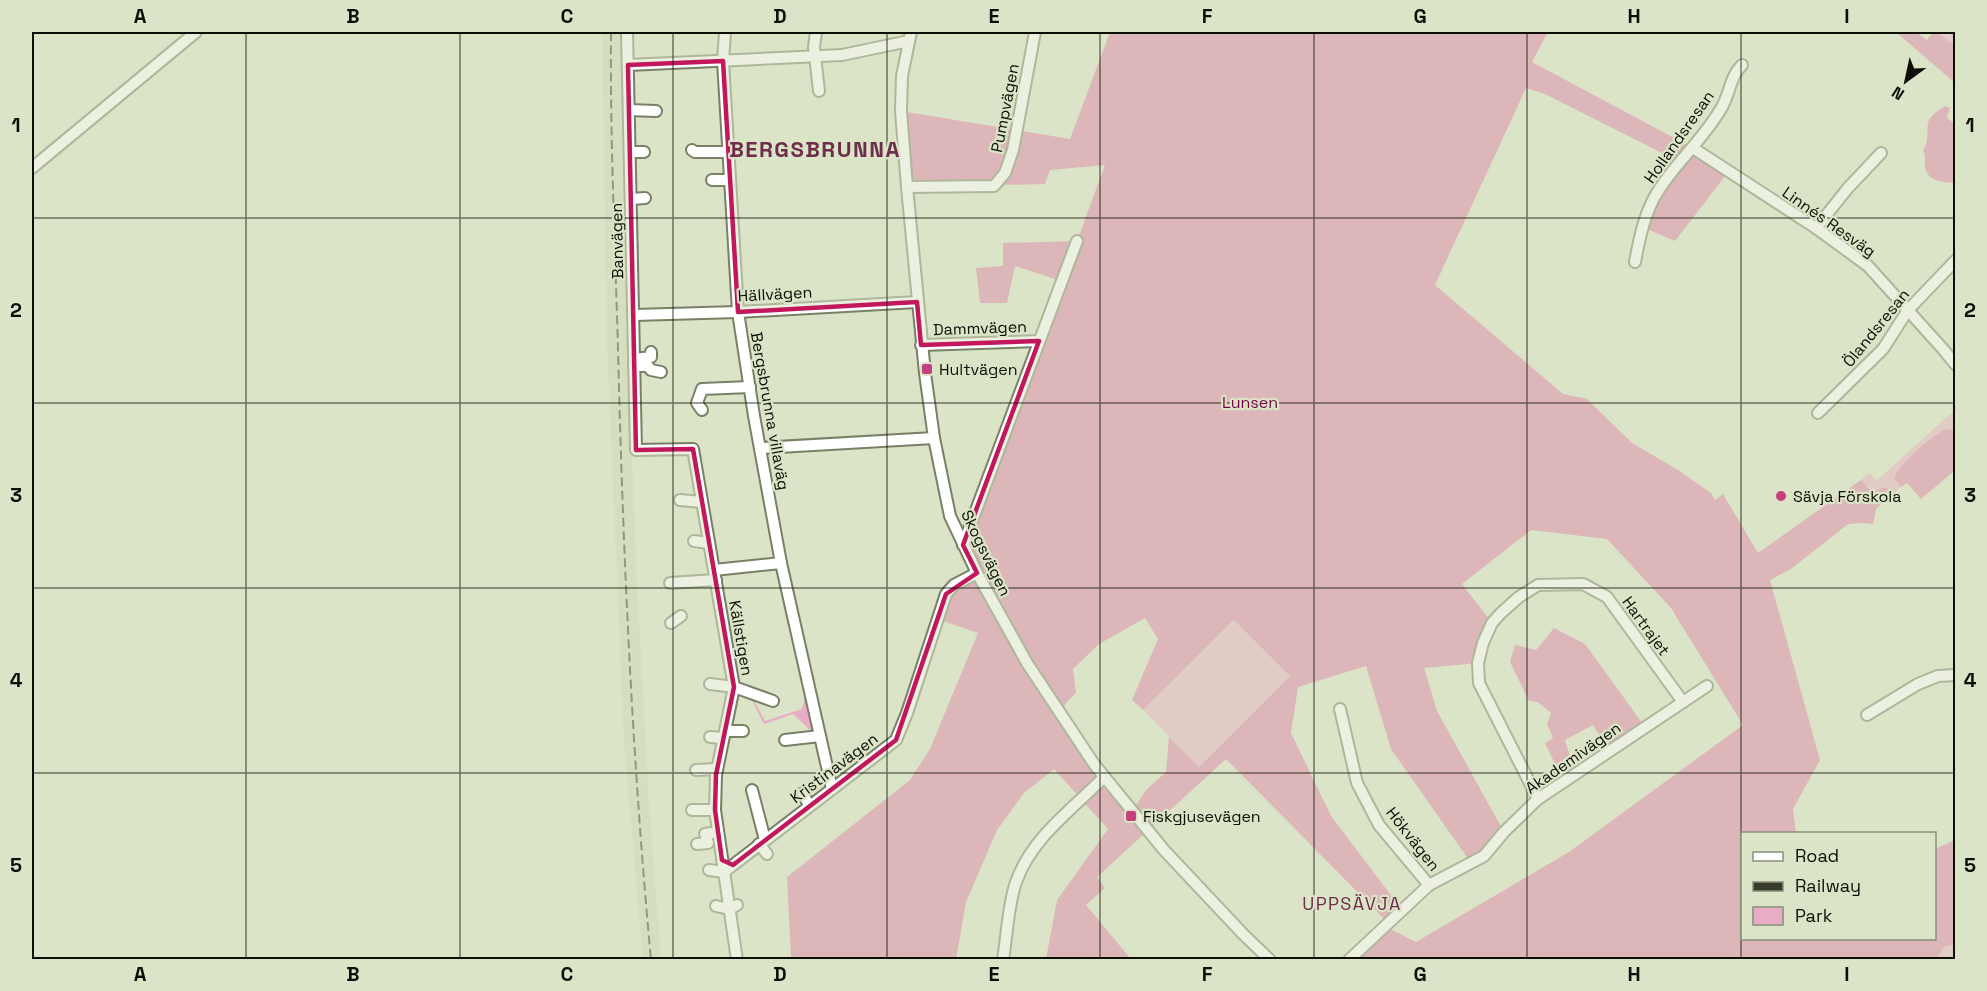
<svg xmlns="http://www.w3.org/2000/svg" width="1987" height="991" viewBox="0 0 1987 991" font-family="'Space Grotesk',sans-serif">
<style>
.built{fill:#cfdab5}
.green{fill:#e8adc4}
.forest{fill:#dd7fa7;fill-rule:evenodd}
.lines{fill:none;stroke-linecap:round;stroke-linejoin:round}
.minor-casing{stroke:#788065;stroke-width:14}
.minor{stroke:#fff;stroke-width:10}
.rail{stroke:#373a2d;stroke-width:2;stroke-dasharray:9 4.5;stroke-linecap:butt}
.marked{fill:none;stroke:#c2185b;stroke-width:4.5;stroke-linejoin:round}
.grid{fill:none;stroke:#0d0f06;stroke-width:1.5;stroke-opacity:0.55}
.poi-dot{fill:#c53f81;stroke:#dbe4c7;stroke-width:2}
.labels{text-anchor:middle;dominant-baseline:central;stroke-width:4.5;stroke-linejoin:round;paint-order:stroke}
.street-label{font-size:16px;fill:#0d0f06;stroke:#dbe4c7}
.poi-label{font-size:16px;fill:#0d0f06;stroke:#dbe4c7;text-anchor:start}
.park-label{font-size:16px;fill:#770046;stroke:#dbe4c7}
.neighbourhood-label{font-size:18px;letter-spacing:1.5px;fill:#6f2d4c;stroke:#dbe4c7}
.district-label{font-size:22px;font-weight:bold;letter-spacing:1.5px;fill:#6f2d4c;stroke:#dbe4c7}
.neatline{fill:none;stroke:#0d0f06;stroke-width:2}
.grid-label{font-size:20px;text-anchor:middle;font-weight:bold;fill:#0d0f06}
</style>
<rect width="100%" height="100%" fill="#dbe4c7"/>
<polygon class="built" points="602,32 622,32 622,124 625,124 626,139 622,139 629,455 632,455 637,583 649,803 661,959 643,959 624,743 607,346"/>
<g class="green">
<polygon points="1937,32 1955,32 1955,44 1948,41"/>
<polygon points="1955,410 1955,430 1946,429 1894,479 1901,487 1890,496 1889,489 1884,487 1875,491 1868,488 1861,480 1870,473 1876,481"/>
<polygon points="1235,620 1290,676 1199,767 1143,710"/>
<polygon points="749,694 751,695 765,721 802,709 805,698 813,733 793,714 764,724"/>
<polygon points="1955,944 1955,959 1937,960 1944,947"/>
</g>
<g class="forest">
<path d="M1110,32h438l-16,30 161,86 36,23 -54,70 -33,-14 30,-55v-14l-127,-64 -19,-6 -91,197 128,109 24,5 45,44 46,27 33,23 4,7 8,-6 35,59 103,-73 7,8 7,3 9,-4 5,2 1,7 -14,13 -3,15 -12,-1 -13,1 -57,45 -21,11 50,180 -27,49 3,24 -54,1v104h192l1,-89 20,-9v104l-11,3 -7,12 -577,1 -5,-6 31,-27 30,15 153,-90 174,-127 -72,-117 -64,-69 -76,-9 -69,54 30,39 -14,40 -54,5 13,43 67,121 -33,31 -80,-114 -25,-83 -68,21 -7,46 40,83 72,95 -14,13 -163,-165 -129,118 8,11 -19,17 45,54h-85l11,-59 51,-71 -54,-60 -30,24 -27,37 -31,72 -10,57h-165l-4,-82 123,-97 20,-31 48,-116 -41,-14 9,-25 30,-21 -13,-28 98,-264 -46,-15 -8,37h-27l-4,-35 27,-2v-23l74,-2 28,-76 -55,5 -5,14 -138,3 -6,-76 169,28zM1145,618l13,21 -26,61 11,10 91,-90 56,56 -91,91 -30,-30 -3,35 -20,18 -17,26 -29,-33 -38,-55 3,-24 11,-11 -3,-24 26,-25z"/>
<polygon points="1896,32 1917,32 1917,33 1927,40 1933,32 1937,32 1948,41 1955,44 1955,83"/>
<path d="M1945,106l5,2 -3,9 8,8v58c-12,-1 -29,-1 -30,-18 -1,-6 1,-9 -2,-15 9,-11 0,-25 9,-34 3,-4 9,-7 13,-10z"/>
<path d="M1946,429l9,1v44l-2,-2 -32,27 -14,-16 -6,4 -7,-8c6,-17 36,-41 52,-50z"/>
<polygon points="1554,628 1585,644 1645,727 1609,751 1593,725 1565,740 1570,756 1556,766 1545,743 1553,738 1547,724 1551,713 1538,702 1529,701 1510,662 1515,645 1536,650"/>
</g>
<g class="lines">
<defs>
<g id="minor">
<polyline points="627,32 636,450 693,449 734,687 716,775 715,810 737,960"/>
<polyline points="725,32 723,61 738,312 754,416 781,563 832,789"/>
<polyline points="816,32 814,47 819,91"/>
<polyline points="911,32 902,76 901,111 907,187 925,373 934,438 950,516 977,573 1027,663 1094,764 1164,850 1243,934 1270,960"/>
<polyline points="628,65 842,55 909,41"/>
<polyline points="629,110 656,111"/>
<polyline points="1693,148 1816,228 1868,266 1942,348 1956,365"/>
<polyline points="692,150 695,152 729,152"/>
<polyline points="630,152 644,152"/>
<polyline points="32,168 196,32"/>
<polyline points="712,180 730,180"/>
<polyline points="907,187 994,186 1005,173 1013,150 1035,32"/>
<polyline points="631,199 645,198"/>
<polyline points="1816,228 1848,188 1881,153"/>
<path d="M1635,262c4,-21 8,-42 18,-62 18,-34 50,-59 69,-93 8,-14 8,-30 20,-42"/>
<polyline points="634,315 738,312 917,302"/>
<polyline points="921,345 1039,341"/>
<polyline points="634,359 651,357 651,352"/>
<polyline points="634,366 648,366 651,370 661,372"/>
<polyline points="702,410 697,403 702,389 750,387"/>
<polyline points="1818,413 1883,349 1908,310 1956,260"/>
<polyline points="760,448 934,438"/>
<polyline points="680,500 702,502"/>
<polyline points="694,541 709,543"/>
<polyline points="963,545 1077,241"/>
<polyline points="714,570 781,563"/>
<polyline points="670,583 716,580"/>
<polyline points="671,623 681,616"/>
<polyline points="710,684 734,687 773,701"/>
<polyline points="1340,709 1357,783 1379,825 1429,885"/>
<polyline points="1867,715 1918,684 1938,676 1956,675"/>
<polyline points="725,731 743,731"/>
<polyline points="710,737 723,738"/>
<polyline points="785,740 820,736"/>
<polyline points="696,770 717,769"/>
<polyline points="752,790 765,840"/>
<polyline points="803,793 809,806"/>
<polyline points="1538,799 1479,683 1478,663 1483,643 1492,623 1501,613 1519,597 1538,585 1583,584 1607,597 1683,702"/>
<polyline points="692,810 715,810"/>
<polyline points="697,844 708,843 705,834 718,832"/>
<polyline points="759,844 767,854"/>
<polyline points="709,870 724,872 896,740 907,713 946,594 954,585 977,573"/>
<polyline points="716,906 729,909 737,905"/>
<path d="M1003,960c4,-25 5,-55 13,-78 16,-45 56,-72 88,-105"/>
<polyline points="1349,960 1429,885 1484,856 1504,832 1538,799 1707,686"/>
</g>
</defs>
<use href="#minor" class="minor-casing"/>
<use href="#minor" class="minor"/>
<path class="rail" d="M611,32c-1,105 4,211 7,317 5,204 14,407 33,611"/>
</g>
<path d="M0 0H1987V991H0ZM723,61l15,251 179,-10 4,43 118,-4 -76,204 14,28 -31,21 -50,146 -163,125 -11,-5 -7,-50 1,-35 18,-88 -41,-238 -57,1 -8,-385z" fill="#dbe4c7" fill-opacity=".55" fill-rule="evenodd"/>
<path class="marked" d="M723,61l15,251 179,-10 4,43 118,-4 -76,204 14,28 -31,21 -50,146 -163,125 -11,-5 -7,-50 1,-35 18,-88 -41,-238 -57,1 -8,-385z"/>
<path class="grid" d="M246,32v928M460,32v928M673,32v928M887,32v928M1100,32v928M1314,32v928M1527,32v928M1741,32v928M32,218h1924M32,403h1924M32,588h1924M32,773h1924"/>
<g class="poi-dot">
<rect x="921" y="363" width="12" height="12" rx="3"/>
<circle cx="1781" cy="496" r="6"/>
<rect x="1125" y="810" width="12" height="12" rx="3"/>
</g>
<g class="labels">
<g class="street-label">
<text transform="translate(1005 108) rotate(-79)">Pumpvägen</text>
<text transform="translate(1679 137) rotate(-55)">Hollandsresan</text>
<text transform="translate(1829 222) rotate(35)">Linnés Resväg</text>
<text transform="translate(617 241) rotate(-91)">Banvägen</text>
<text transform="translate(775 294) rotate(-3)">Hällvägen</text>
<text transform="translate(980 328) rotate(-2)">Dammvägen</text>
<text transform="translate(1876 328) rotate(-51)">Ölandsresan</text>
<text transform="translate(770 411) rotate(80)">Bergsbrunna villaväg</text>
<text transform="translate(986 553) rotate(64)">Skogsvägen</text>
<text transform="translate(1646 626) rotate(54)">Hartrajet</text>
<text transform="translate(741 638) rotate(80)">Källstigen</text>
<text transform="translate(1573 758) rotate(-35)">Akademivägen</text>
<text transform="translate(834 768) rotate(-37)">Kristinavägen</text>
<text transform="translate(1413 839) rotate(52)">Hökvägen</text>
</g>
<g class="poi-label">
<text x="939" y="369">Hultvägen</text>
<text x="1793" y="496">Sävja Förskola</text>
<text x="1143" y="816">Fiskgjusevägen</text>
</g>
<g class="park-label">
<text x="1250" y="402">Lunsen</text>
</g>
<g class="neighbourhood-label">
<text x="1352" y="903">UPPSÄVJA</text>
</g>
<g class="district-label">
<text x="815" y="149">BERGSBRUNNA</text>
</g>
</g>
<rect width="1987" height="991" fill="none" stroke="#dbe4c7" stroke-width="66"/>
<rect x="1741" y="832" width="195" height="108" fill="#dbe4c7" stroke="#898f7a" stroke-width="1.5"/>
<rect x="1753" y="852" width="30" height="9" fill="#ffffff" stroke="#898f7a" stroke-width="1.5"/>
<text x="1795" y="862" font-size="18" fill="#0d0f06">Road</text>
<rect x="1753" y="882" width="30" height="9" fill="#373a2d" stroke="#898f7a" stroke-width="1.5"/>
<text x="1795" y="892" font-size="18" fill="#0d0f06">Railway</text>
<rect x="1753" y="907" width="30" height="18" fill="#e8adc4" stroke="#898f7a" stroke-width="1.5"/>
<text x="1795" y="922" font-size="18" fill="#0d0f06">Park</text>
<g transform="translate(1906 81) rotate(213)" stroke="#dbe4c7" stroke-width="4.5" paint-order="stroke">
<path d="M0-4.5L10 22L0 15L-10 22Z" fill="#0d0f06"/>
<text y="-9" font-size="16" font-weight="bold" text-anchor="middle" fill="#0d0f06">N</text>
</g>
<rect x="33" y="33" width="1921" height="925" class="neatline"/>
<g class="grid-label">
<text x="140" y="23">A</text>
<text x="353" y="23">B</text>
<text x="567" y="23">C</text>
<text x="780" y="23">D</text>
<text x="994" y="23">E</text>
<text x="1207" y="23">F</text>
<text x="1420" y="23">G</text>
<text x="1634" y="23">H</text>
<text x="1847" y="23">I</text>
<text x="16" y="132">1</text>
<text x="1970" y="132">1</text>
<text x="16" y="317">2</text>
<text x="1970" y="317">2</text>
<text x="16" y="502">3</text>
<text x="1970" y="502">3</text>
<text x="16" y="687">4</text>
<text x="1970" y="687">4</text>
<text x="16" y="872">5</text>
<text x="1970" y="872">5</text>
<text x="140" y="981">A</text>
<text x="353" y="981">B</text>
<text x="567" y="981">C</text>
<text x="780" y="981">D</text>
<text x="994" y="981">E</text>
<text x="1207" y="981">F</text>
<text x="1420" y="981">G</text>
<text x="1634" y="981">H</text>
<text x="1847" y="981">I</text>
</g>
</svg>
